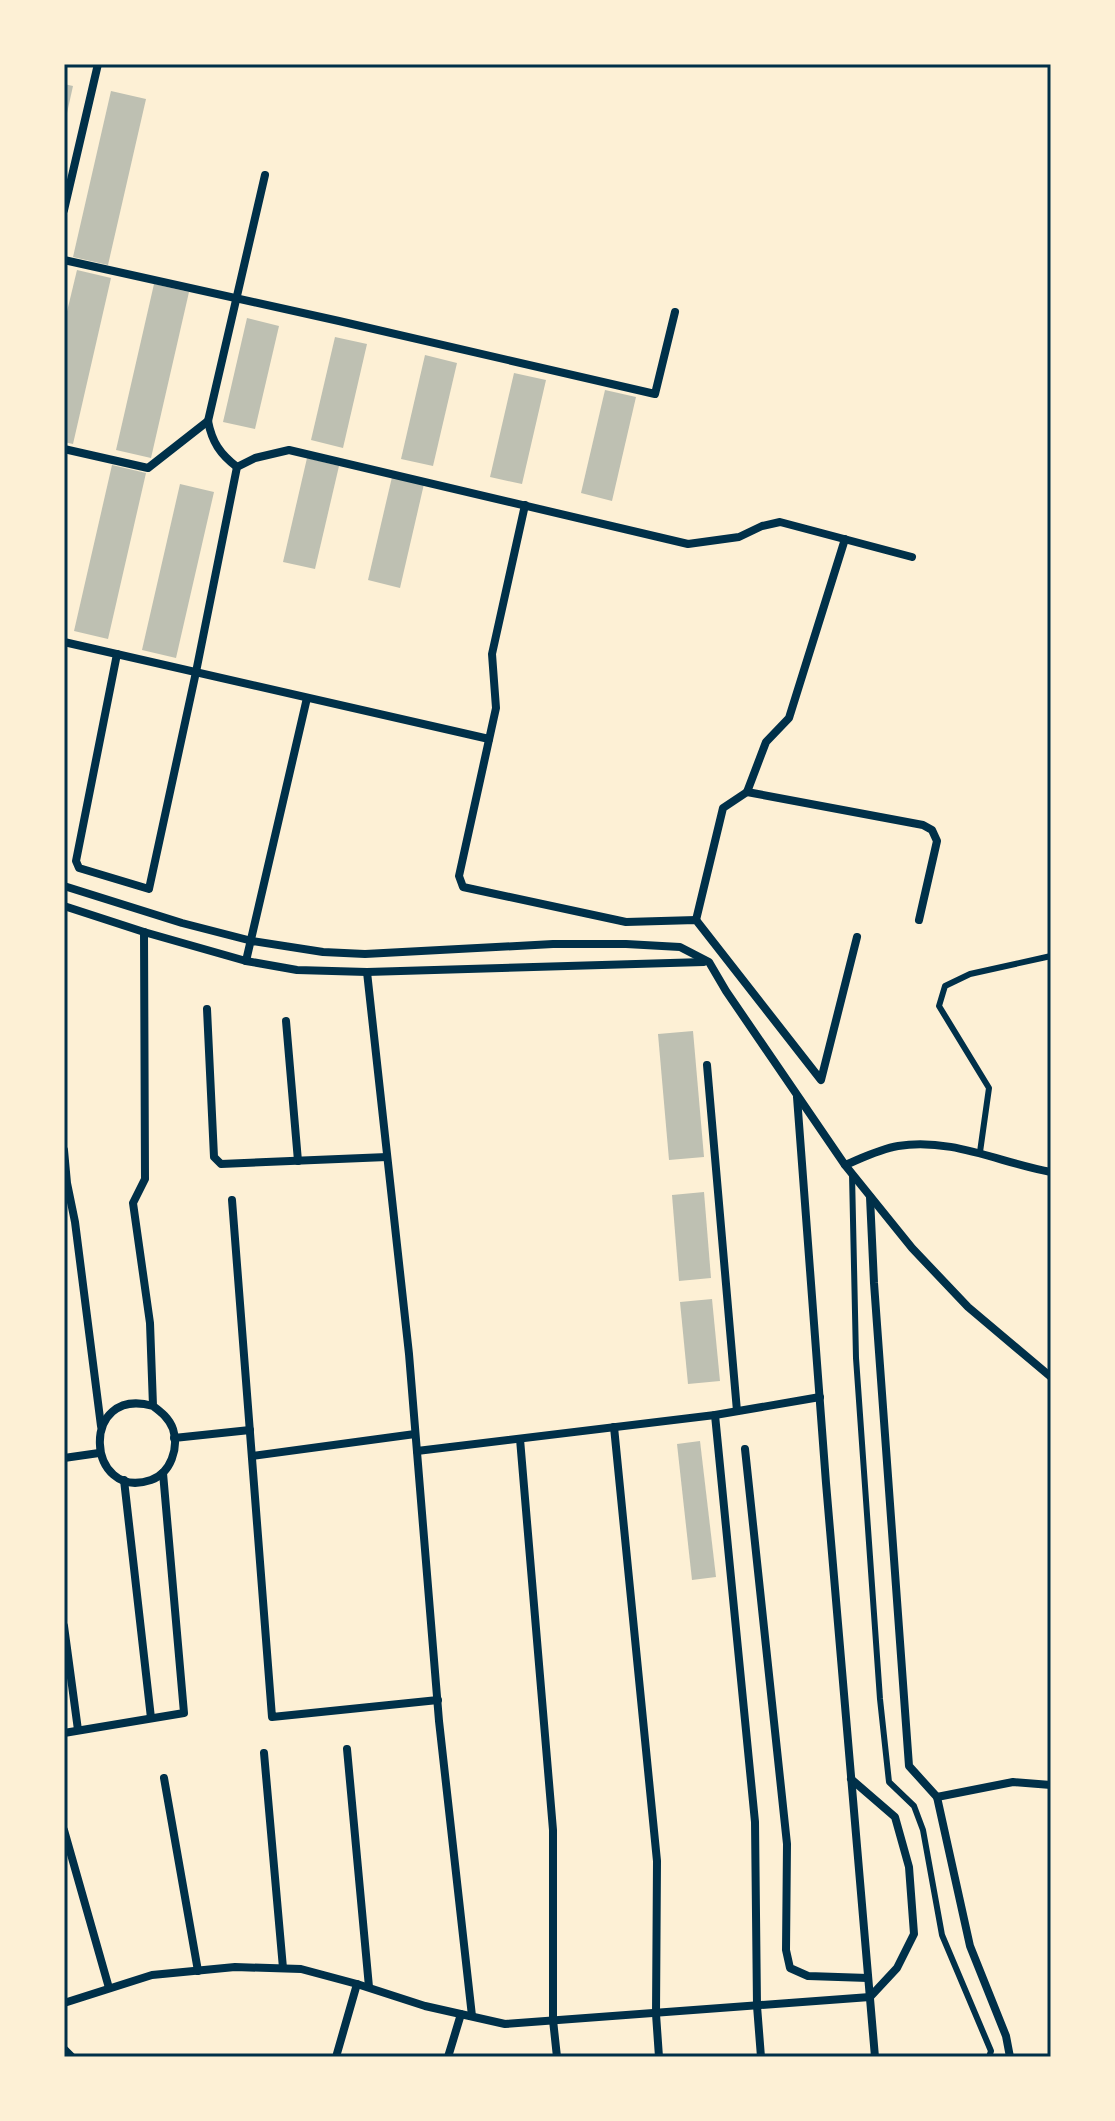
<svg xmlns="http://www.w3.org/2000/svg" width="1115" height="2121" viewBox="0 0 1115 2121" font-family="Jost,sans-serif">
<style>
.building{fill:#bec0b2}
.lines{fill:none;stroke-linecap:round;stroke-linejoin:round}
.service{stroke:#003049;stroke-width:6}
.minor{stroke:#003049;stroke-width:8}
.neatline{fill:none;stroke:#003049;stroke-width:3}
</style>
<rect width="100%" height="100%" fill="#fdf0d5"/>
<g class="building">
<polygon points="64,84 73,86 65,122 64,122"/>
<polygon points="111,91 146,99 108,265 73,257"/>
<polygon points="77,270 111,278 73,444 64,442 64,324"/>
<polygon points="154,284 189,292 151,458 116,450"/>
<polygon points="247,318 279,326 255,429 223,422"/>
<polygon points="335,337 367,344 343,448 311,440"/>
<polygon points="425,355 457,363 433,466 401,459"/>
<polygon points="514,373 546,380 522,484 490,477"/>
<polygon points="605,390 636,397 612,501 581,493"/>
<polygon points="307,458 339,466 315,569 283,562"/>
<polygon points="112,465 146,473 108,639 74,631"/>
<polygon points="392,477 424,484 400,588 368,580"/>
<polygon points="180,484 214,492 176,658 142,650"/>
<polygon points="693,1031 704,1157 669,1160 658,1034"/>
<polygon points="704,1192 711,1278 679,1281 672,1195"/>
<polygon points="712,1299 720,1381 688,1384 680,1302"/>
<polygon points="700,1441 716,1577 692,1580 677,1444"/>
</g>
<g class="lines">
<g class="service">
<polyline points="980,1152 989,1088 939,1006 945,986 970,974 1051,956"/>
<polyline points="852,1174 856,1358 880,1699 889,1782 914,1806 923,1830 942,1935 991,2051 989,2057"/>
</g>
<g class="minor">
<polyline points="64,210 98,64"/>
<polyline points="64,260 339,321 655,394 675,312"/>
<polyline points="64,449 148,468 208,421"/>
<path d="M237,467c-17,-13 -25,-25 -29,-46l57,-246"/>
<polyline points="525,505 492,654 496,708 459,876 463,887 626,922 696,920 821,1080 857,937"/>
<polyline points="64,642 489,739"/>
<polyline points="117,654 76,861 79,868 149,889 196,672 237,467 255,458 289,450 688,544 739,537 762,526 780,522 912,557"/>
<polyline points="747,792 923,825 932,830 937,841 919,920"/>
<path d="M64,886l118,37 70,18 71,11 42,2 188,-10h73l54,3 29,15 17,29 119,174c17,-7 35,-16 53,-19 52,-9 103,17 153,26"/>
<polyline points="64,906 144,932 246,961 297,970 367,972 704,962"/>
<polyline points="696,920 723,808 747,792 766,742 789,718 845,539"/>
<path d="M144,932l1,247 -12,24 17,120 3,83c8,6 16,12 20,23 6,19 -2,44 -22,51 -65,22 -72,-95 2,-74"/>
<polyline points="246,961 307,698"/>
<polyline points="367,972 409,1354 439,1721 472,2016"/>
<polyline points="207,1009 214,1157 221,1164 387,1157"/>
<polyline points="286,1021 298,1161"/>
<polyline points="707,1065 737,1411"/>
<polyline points="797,1097 826,1483 875,2057"/>
<polyline points="64,1150 67,1183 75,1222 101,1426"/>
<polyline points="845,1165 912,1248 968,1307 1051,1377"/>
<polyline points="870,1197 874,1283 909,1766 937,1797 970,1946 1006,2036 1010,2057"/>
<polyline points="232,1200 272,1717 438,1700"/>
<polyline points="715,1415 755,1822 757,2006 761,2057"/>
<polyline points="614,1427 657,1861 656,2014 659,2057"/>
<polyline points="174,1438 250,1430"/>
<polyline points="520,1439 553,1830 553,2020 557,2057"/>
<polyline points="745,1449 787,1844 786,1950 790,1968 808,1976 868,1978"/>
<polyline points="417,1451 715,1415 820,1397"/>
<polyline points="252,1456 415,1434"/>
<polyline points="64,1458 99,1453"/>
<polyline points="124,1480 151,1718"/>
<polyline points="64,1626 78,1730"/>
<polyline points="64,1733 184,1713 163,1473"/>
<polyline points="347,1749 369,1987"/>
<polyline points="264,1753 283,1968"/>
<polyline points="164,1778 198,1971"/>
<polyline points="937,1797 1013,1782 1051,1785"/>
<polyline points="64,1830 109,1988"/>
<polyline points="64,2003 152,1975 235,1967 301,1969 357,1984 425,2006 505,2024 870,1997 897,1968 914,1934 909,1867 895,1817 851,1779"/>
<polyline points="64,2049 72,2057"/>
<polyline points="336,2057 357,1984"/>
<polyline points="448,2057 461,2014"/>
</g>
</g>
<rect width="1115" height="2121" fill="none" stroke="#fdf0d5" stroke-width="132"/>
<rect x="66" y="66" width="983" height="1989" class="neatline"/>
</svg>
